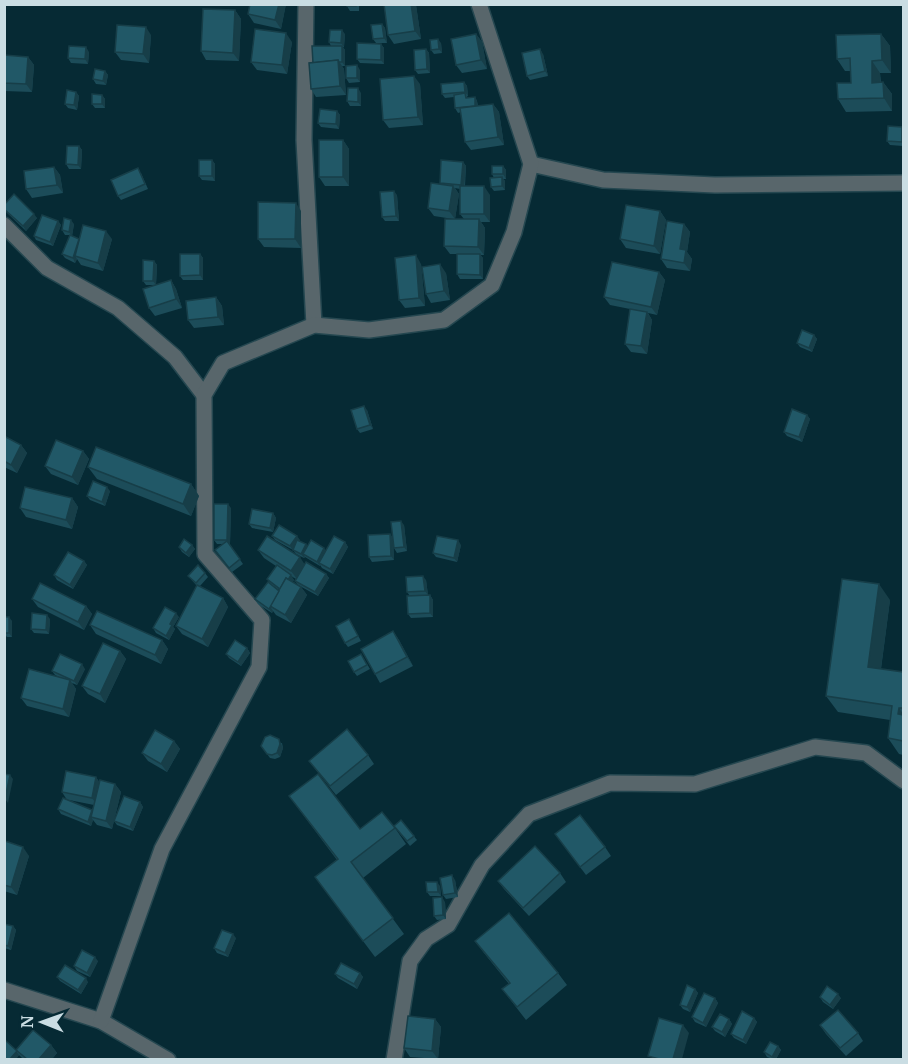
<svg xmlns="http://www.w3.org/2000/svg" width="908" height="1064" viewBox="0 0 908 1064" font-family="Merriweather,serif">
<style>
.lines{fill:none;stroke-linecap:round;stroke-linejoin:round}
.street-casing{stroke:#254750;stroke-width:18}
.street{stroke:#58666b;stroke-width:15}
.wall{fill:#1c4c59;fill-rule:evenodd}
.shaded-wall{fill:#173e48}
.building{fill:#215867;stroke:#173e48;stroke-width:1.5}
</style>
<rect width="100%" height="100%" fill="#062a34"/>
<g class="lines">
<defs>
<g id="street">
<polyline points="306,4 304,140 314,325"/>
<polyline points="531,164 603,180 715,185 904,183"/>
<polyline points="4,225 47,268 118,308 175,357 204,395"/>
<polyline points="4,990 101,1021 168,1060"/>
<polyline points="101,1021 162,849 259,667 262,620 205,554 204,395 223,363 314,325 369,330 444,320 492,285 514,232 531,164 479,4"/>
<polyline points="394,1060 410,961 426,939 448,925 482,865 529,814 610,783 695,784 815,747 866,753 904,781"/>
</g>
</defs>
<use href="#street" class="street-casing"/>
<use href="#street" class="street"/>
</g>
<g class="wall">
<polygon points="250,4 286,4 281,29 254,23 248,14"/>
<polygon points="359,4 359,11 350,11 347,6"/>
<polygon points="416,5 421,39 394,44 388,35"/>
<polygon points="235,10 241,19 239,61 206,60 201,51"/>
<polygon points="382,24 385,28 387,43 376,43 373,39"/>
<polygon points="345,34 344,47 343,47 345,50 345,66 342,66 344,69 346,95 316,97 311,89 313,63 331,46 329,42"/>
<polygon points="476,34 482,42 487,69 462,73 456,65"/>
<polygon points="881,34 890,46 891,73 880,73 881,82 883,82 892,94 892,111 846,112 838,99 851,83 850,71 845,71 837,59"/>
<polygon points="151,35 149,63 121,60 115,52"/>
<polygon points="292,42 287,74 257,70 251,62"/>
<polygon points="441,43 442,53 434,54 431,50"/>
<polygon points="381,44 384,48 384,64 360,63 357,59"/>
<polygon points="426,49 429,53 430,73 418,74 415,70"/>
<polygon points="89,52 88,64 71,63 68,58"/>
<polygon points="543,54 548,76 530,80 527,76"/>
<polygon points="4,55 28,57 34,65 32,92 4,91"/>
<polygon points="360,70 360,82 349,83 346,78"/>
<polygon points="105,71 108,75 106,85 96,84 93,79"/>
<polygon points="464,82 467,86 468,96 467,96 468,98 475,97 477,101 478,106 493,104 499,112 504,145 471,150 465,142 461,112 458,113 455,108 454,97 445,98 442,94"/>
<polygon points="420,84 423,125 389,128 383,120"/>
<polygon points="76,92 79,96 77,110 68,108 65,104"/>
<polygon points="361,93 361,106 350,106 347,101"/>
<polygon points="102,95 105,99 105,108 95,108 92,104"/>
<polygon points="337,111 340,115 339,129 321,127 318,123"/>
<polygon points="903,129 903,146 890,145 887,141"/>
<polygon points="343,140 349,149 349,186 325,186 319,177"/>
<polygon points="79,146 82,150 81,169 69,169 66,164"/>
<polygon points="212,160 215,164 215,181 202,180 199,176"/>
<path d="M463,162l3,4 -1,20 25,9v27h-9l4,6 -1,27h-4l3,3v21h-23l-3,-5v-20h-7l-6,-8 9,-27 -19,-3 -6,-8 13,-24 -1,-1zM455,188l5,1v25l4,5h-9l4,-25z"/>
<polygon points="503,166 506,170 506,179 503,179 505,181 505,190 494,191 491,187 494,178 492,174"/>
<polygon points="54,167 60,175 63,193 32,198 26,189"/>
<polygon points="141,173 148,189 121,200 118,196"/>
<polygon points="397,195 399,221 385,221 382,217"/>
<polygon points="4,205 37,218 26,231 4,210"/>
<polygon points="301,211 301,248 264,247 258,239"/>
<polygon points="660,211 666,220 660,254 626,248 620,239"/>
<polygon points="58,221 61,225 53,246 36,240 34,236"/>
<polygon points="74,224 72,236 79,239 112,239 103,271 81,265 77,259 75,263 65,258 62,254 70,235 65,235 62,230"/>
<polygon points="684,224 690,232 687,252 692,259 690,271 667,268 661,259"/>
<polygon points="200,254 203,258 203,280 183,280 180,276"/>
<polygon points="154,261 157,265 156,285 171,280 176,289 182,308 155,316 149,308 156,285 146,285 143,281"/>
<polygon points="421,264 425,306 405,308 399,300"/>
<polygon points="659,272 665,280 657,315 648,313 652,320 647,354 631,352 625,344 630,309 610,305 604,297"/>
<polygon points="446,273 450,300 431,303 426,294"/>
<polygon points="216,297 222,306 224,325 194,328 188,320"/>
<polygon points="814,335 817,339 812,352 800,347 797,343"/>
<polygon points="367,410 373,429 360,433 357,429"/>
<polygon points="807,415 810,419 802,442 787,436 784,432"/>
<polygon points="4,436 21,445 27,453 17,473 4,467"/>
<polygon points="83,451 89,459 78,485 51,474 45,466"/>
<polygon points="88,467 191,484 199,496 191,516 97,479"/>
<polygon points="110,491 105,506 90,500 87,496"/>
<polygon points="72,498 78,507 72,529 26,517 20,508"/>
<polygon points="231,508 230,544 229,544 243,564 232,572 215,550 223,544 217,544 214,540"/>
<polygon points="273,513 276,518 273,532 252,528 249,524"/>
<polygon points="404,525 407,551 397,553 394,548"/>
<polygon points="390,534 393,538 394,560 372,562 369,557"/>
<polygon points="272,536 300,540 299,541 306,544 307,546 326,550 345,542 348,547 333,574 322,568 320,565 320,566 305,557 304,558 296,554 293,550 275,540"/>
<polygon points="192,545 195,549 189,557 182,552 179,547"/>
<polygon points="461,545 457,562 436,557 433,553"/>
<polygon points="258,550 305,564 326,574 329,578 318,596 298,585 295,581 296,579 291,576 294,580 292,582 301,587 307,595 291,623 276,615 273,611 272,613 258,604 255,599 279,590 270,584 267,579 276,566 264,558"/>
<polygon points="84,561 87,565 73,589 57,580 54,575"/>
<polygon points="205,573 208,577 200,586 223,598 228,607 208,647 182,634 176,626 197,586 188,576"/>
<polygon points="426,580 428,595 430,595 433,600 433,617 411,618 408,614 410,596 407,592"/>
<polygon points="32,599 86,606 92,614 84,630 38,607"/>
<polygon points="890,600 881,669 903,672 903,755 899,754 888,738 890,720 838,712 826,696"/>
<polygon points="4,617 12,621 12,637 7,637 4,634"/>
<polygon points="179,617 173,627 175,629 169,640 156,633 153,628"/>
<polygon points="50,619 49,634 34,633 31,629"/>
<polygon points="349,619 361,641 348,647 345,643"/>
<polygon points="90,625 162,640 168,649 161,664 96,634"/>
<polygon points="393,631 399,640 413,666 380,683 375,674"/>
<polygon points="247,648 250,653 241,666 229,658 226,654"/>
<polygon points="120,651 126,659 105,703 88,694 82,686"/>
<polygon points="361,654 370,669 357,676 354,672"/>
<polygon points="85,669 77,685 72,683 76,689 69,717 27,706 21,698 61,678 55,675 52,671"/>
<polygon points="174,741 180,749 167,772 148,761 142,753"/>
<polygon points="282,743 283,748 280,757 275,759 270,758 261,746"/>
<polygon points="368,755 374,764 336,795 309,761"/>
<path d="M96,777l3,5 16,2 6,8 -9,37 -15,-4 -4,-5 -2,6 -30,-12 -3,-5 9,-9 -5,-8zM69,800l25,5 -2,5z"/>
<polygon points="289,796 360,829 395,828 406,844 363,878 404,934 375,957 315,877 337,860"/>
<polygon points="140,802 143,807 133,831 117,825 114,821"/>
<polygon points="401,820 417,840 410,846 394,826"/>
<polygon points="555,834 605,847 611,856 586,875"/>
<polygon points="4,842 29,856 17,895 4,891"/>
<polygon points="560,873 566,882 529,916 504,889 498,881"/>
<polygon points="455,880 458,897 446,899 443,895"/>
<polygon points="440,886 441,896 430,896 427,892"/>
<polygon points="445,902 446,919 437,920 434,916"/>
<polygon points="4,924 13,926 16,930 11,950 4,948"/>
<polygon points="236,938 228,957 217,953 214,948"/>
<polygon points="475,941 558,973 567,985 526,1020 502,989 509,984 484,953"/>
<polygon points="98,961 90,977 77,971 74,966"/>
<polygon points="360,973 363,977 357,989 338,978 335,974"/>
<polygon points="57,977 88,982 81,994 60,981"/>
<polygon points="695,989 698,993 690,1012 683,1009 680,1005"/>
<polygon points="820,997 841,998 833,1009 823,1002"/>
<polygon points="715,998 718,1003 706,1027 695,1022 692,1017"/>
<polygon points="754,1018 757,1022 746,1044 734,1038 731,1034"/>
<polygon points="435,1019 441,1027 438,1059 410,1057 404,1048"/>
<polygon points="729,1019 732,1024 725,1037 715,1031 712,1027"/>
<polygon points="820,1025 858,1033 863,1041 846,1056 826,1034"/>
<polygon points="51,1045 57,1053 52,1059 23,1059 19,1055 16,1059 16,1049"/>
<polygon points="778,1046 781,1050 776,1059 773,1059 767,1057 764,1052"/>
</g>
<g class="shaded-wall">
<polygon points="279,4 286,4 281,29 275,20"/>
<polygon points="411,4 416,5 421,39 415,31"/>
<polygon points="235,10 241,19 239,61 233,53"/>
<polygon points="382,24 385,28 387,43 384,38"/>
<polygon points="146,27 151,35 149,63 143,54"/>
<polygon points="342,30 345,34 344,47 341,43"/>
<polygon points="286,33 292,42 287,74 282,65"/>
<polygon points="476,34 482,42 487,69 481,60"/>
<polygon points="881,34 890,46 891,73 882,60"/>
<polygon points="438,39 441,43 442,53 439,49"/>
<polygon points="381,44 384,48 384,64 381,60"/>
<polygon points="342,46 345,50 345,66 342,62"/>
<polygon points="86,47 89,52 88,64 85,59"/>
<polygon points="426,49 429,53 430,73 427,69"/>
<polygon points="540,49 543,54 548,76 545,71"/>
<polygon points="28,57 34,65 32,92 26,84"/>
<polygon points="338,60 344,69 346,95 340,86"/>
<polygon points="872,61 880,73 881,95 872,83"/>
<polygon points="357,65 360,70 360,82 357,78"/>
<polygon points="105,71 108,75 106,85 103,81"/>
<polygon points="414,76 420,84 423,125 418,117"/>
<polygon points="464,82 467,86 468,96 465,92"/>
<polygon points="883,82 892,94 892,111 884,98"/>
<polygon points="358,88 361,93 361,106 358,102"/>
<polygon points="76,92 79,96 77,110 74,105"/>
<polygon points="102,95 105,99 105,108 102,104"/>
<polygon points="475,97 477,101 478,110 475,106"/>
<polygon points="493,104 499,112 504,145 498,137"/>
<polygon points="337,111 340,115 339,129 336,124"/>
<polygon points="902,127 903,129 903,144 902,142"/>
<polygon points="343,140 349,149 349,186 343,177"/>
<polygon points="79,146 82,150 81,169 78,165"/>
<polygon points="212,160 215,164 215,181 212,176"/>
<polygon points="463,162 466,166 464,189 461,185"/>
<polygon points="503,166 506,170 506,179 503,174"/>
<polygon points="54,167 60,175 63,193 57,185"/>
<polygon points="502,177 505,181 505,190 502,186"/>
<polygon points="453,186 459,194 455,219 449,211"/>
<polygon points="484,186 490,195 490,222 484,214"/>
<polygon points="394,191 397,195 399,221 396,216"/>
<polygon points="296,203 301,211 301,248 295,239"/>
<polygon points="660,211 666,220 660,254 654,246"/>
<polygon points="34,214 37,218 26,231 23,226"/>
<polygon points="479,219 485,228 484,255 478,247"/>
<polygon points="71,220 74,224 72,236 69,232"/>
<polygon points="58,221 61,225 53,246 50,242"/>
<polygon points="684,224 690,232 687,252 692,259 690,271 684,263 680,249"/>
<polygon points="106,231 112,239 103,271 98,263"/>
<polygon points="80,240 75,256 77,259 75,263 73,258"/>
<polygon points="200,254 203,258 203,280 200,275"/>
<polygon points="480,254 483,258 483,279 480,275"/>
<polygon points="416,255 421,264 425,306 419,298"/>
<polygon points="154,261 157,265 156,285 153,281"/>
<polygon points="440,264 446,273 450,300 444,291"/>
<polygon points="659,272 665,280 657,315 651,307"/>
<polygon points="171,280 176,289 182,308 176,299"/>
<polygon points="216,297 222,306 224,325 218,317"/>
<polygon points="647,312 652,320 647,354 641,346"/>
<polygon points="814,335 817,339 812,352 809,348"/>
<polygon points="364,406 367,410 373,429 370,425"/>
<polygon points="807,415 810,419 802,442 799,437"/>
<polygon points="21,445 27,453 17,473 11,465"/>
<polygon points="83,451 89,459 78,485 72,477"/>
<polygon points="191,484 199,496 191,516 183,504"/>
<polygon points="107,487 110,491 105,506 102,502"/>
<polygon points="72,498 78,507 72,529 66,520"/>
<polygon points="228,504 231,508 230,544 227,540"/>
<polygon points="273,513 276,518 273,532 270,528"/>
<polygon points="401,521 404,525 407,551 404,547"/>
<polygon points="4,534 6,537 6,565 4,564"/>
<polygon points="390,534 393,538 394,560 391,556"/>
<polygon points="297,536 300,540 293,551 290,546"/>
<polygon points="458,540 461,545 457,562 454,558"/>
<polygon points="345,542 348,547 333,574 330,569"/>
<polygon points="306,544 309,549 303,554 305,557 304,558 301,554"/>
<polygon points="192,545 195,549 189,557 186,553"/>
<polygon points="324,548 327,552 319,563 320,565 320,566 317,562"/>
<polygon points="300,557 305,565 297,579 291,571"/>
<polygon points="84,561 87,565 73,589 70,585"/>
<polygon points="326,574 329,578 318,596 315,592"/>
<polygon points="291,575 294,580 284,594 281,590"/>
<polygon points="423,576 426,580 428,595 425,591"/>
<polygon points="879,584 890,600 879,683 868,667"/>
<polygon points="301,587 307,595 291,623 285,615"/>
<polygon points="430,595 433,600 433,617 430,613"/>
<polygon points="223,598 228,607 208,647 202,639"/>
<polygon points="86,606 92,614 84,630 78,622"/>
<polygon points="270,606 273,611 272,613 269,609"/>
<polygon points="176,613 179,617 173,627 175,629 169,640 166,636 170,624"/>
<polygon points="47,615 50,619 49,634 46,630"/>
<polygon points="9,617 12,621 12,637 9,633"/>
<polygon points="393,631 399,640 413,666 407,657"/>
<polygon points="162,640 168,649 161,664 155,655"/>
<polygon points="247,648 250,653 241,666 238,662"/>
<polygon points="120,651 126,659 105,703 100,694"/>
<polygon points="82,664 85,669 77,685 74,681"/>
<polygon points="70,680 76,689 69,717 63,709"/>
<polygon points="899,708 903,714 903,721 898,714"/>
<polygon points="279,739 283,748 280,757 277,753"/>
<polygon points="174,741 180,749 167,772 161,764"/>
<polygon points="10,775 13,779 8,803 5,799"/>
<polygon points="96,777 102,786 98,806 92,798"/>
<polygon points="115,784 121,792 112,829 106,821"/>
<polygon points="140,802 143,807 133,831 130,827"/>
<polygon points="92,810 91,817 93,820 91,826 88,822"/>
<polygon points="23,847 29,856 17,895 11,887"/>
<polygon points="452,875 455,880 458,897 455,893"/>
<polygon points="437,882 440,886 441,896 438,892"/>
<polygon points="442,897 445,902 446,919 443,915"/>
<polygon points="13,926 16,930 11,950 8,946"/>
<polygon points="233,934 236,938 228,957 225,953"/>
<polygon points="95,957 98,961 90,977 87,973"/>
<polygon points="360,973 363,977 357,989 354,984"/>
<polygon points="86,978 88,982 81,994 78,990"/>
<polygon points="695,989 698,993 690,1012 687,1007"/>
<polygon points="838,994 841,998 833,1009 830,1005"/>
<polygon points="715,998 718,1003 706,1027 703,1023"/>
<polygon points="754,1018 757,1022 746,1044 743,1040"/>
<polygon points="435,1019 441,1027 438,1059 432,1051"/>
<polygon points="729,1019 732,1024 725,1037 722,1032"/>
<polygon points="683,1025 689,1033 682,1059 673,1059"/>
<polygon points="51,1045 57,1053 52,1059 39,1059"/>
<polygon points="778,1046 781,1050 776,1059 774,1059 772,1057"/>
<polygon points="16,1051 19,1055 16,1059 10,1059"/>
</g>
<g class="building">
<polygon points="250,4 279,4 275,20 248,14"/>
<rect x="347" y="4" width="9" height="2"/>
<polygon points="384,4 411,4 415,31 388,35"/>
<polygon points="203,9 235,10 233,53 201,51"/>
<polygon points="382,24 384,38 373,39 371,25"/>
<polygon points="117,25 146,27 143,54 115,52"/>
<polygon points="255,29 286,33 282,65 251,62"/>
<polygon points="330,30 342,30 341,43 329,42"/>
<polygon points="476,34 481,60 456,65 451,39"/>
<polygon points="881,34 882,60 872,61 872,83 883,82 884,98 838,99 837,83 851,83 850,58 837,59 836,35"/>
<polygon points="438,39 439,49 431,50 430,40"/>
<polygon points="357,43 381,44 381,60 357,59"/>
<polygon points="69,46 86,47 85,59 68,58"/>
<polygon points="312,46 342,46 342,62 339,62 338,60 313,63"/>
<polygon points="426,49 427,69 415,70 414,50"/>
<polygon points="540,49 545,71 527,76 522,53"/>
<polygon points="4,55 28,57 26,84 4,83"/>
<polygon points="338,60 340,86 311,89 309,63"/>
<polygon points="357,65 357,78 346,78 346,66"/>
<polygon points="95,69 105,71 103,81 93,79"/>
<polygon points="414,76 418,117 383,120 380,79"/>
<polygon points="464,82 465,92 442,94 441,84"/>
<polygon points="348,88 358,88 358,102 347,101"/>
<polygon points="67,90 76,92 74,105 65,104"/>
<polygon points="465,93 466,98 475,97 475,106 455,108 454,95"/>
<polygon points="92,94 102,95 102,104 92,104"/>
<polygon points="493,104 498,137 465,142 460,108"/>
<polygon points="320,109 337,111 336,124 318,123"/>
<polygon points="888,126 902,127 902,142 887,141"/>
<rect x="319" y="140" width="24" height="37"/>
<polygon points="67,146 79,146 78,165 66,164"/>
<rect x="199" y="160" width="13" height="16"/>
<polygon points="441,160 463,162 461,185 440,183"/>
<rect x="492" y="166" width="11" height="8"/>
<polygon points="54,167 57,185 26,189 24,171"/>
<polygon points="138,168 145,184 118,196 111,180"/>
<polygon points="502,177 502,186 491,187 490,178"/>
<polygon points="431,183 453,186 449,211 428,208"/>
<rect x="460" y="186" width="24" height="28"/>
<polygon points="394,191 396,216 382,217 380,192"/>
<polygon points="14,194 34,214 23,226 4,209 4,205"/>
<polygon points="258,202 296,203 295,239 258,239"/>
<polygon points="626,205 660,211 654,246 620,239"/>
<polygon points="42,215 58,221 50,242 34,236"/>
<polygon points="64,218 71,220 69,232 62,230"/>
<polygon points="445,219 479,219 478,247 444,246"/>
<polygon points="667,221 684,224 680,249 686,250 684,263 661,259"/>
<polygon points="83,225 106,231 98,263 75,256"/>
<polygon points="70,235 79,239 73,258 62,254"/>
<polygon points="180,254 200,254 200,275 180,276"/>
<polygon points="457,254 480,254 480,275 457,274"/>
<polygon points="416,255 419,298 399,300 395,258"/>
<polygon points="143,260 154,261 153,281 143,281"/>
<polygon points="612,262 659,272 651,307 604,297"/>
<polygon points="440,264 444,291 426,294 422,267"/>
<polygon points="171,280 176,299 149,308 143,289"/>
<polygon points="216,297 218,317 188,320 186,301"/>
<polygon points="630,309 647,312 641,346 625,344"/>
<polygon points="802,330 814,335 809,348 797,343"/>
<polygon points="364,406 370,425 357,429 351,410"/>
<polygon points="792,409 807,415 799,437 784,432"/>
<polygon points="4,436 21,445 11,465 4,461"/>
<polygon points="56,440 83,451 72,477 45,466"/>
<polygon points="96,447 191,484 183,504 88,467"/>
<polygon points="93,481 107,487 102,502 87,496"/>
<polygon points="25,487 72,498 66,520 20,508"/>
<polygon points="214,504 228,504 227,540 214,540"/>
<polygon points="252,509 273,513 270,528 249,524"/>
<polygon points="401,521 404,547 394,548 391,522"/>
<polygon points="279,525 297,536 290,546 272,536"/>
<polygon points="390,534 391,556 369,557 368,535"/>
<polygon points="267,536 300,557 291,571 258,550"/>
<polygon points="334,536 345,542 330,569 319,563"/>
<polygon points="437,536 458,540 454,558 433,553"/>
<polygon points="184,539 192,545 186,553 179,547"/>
<polygon points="297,540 306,544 301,554 293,550"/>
<polygon points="311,540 324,548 317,562 303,554"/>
<polygon points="227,541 240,559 229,568 215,550"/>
<polygon points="68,552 84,561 70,585 54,575"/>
<polygon points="306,562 326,574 315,592 295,581"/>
<polygon points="198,565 205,573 196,583 188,576"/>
<polygon points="277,565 291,575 288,580 286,578 280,589 267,579"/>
<polygon points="423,576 425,591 407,592 406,577"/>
<polygon points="286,578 301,587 285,615 270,606"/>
<polygon points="842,579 879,584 868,667 903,672 903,708 899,708 898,714 903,715 903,741 888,738 892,706 826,696"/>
<polygon points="268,582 279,591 269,609 255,599"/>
<polygon points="40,583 86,606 78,622 32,599"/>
<polygon points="197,585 223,598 202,639 176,626"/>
<polygon points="430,595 430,613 408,614 407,596"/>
<polygon points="165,607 176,613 170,624 172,625 166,636 153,628"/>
<polygon points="97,611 162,640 155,655 90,625"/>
<polygon points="32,613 47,615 46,630 31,629"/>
<rect x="4" y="617" width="5" height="16"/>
<polygon points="349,619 358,636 345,643 336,626"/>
<polygon points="393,631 407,657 375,674 361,649"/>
<polygon points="235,640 247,648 238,662 226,654"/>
<polygon points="103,643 120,651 100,694 82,686"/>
<polygon points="60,654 82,664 74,681 52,671"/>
<polygon points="361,654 367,665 354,672 348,661"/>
<polygon points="29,669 70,680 63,709 21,698"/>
<polygon points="347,729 368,755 330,786 309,761"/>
<polygon points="155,730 174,741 161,764 142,753"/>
<polygon points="270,735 279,739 280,744 277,753 272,755 267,754 261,746 265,737"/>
<polygon points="66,771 96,777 92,798 62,792"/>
<polygon points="4,774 10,775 5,799 4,798"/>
<polygon points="318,774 360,829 382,812 395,828 351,862 393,918 363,941 315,877 338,859 289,796"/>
<polygon points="100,780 115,784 106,821 91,817"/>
<polygon points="124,796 140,802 130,827 114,821"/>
<polygon points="63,798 92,810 88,822 58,809"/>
<polygon points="580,815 605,847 580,867 555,834"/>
<polygon points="401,820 414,836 407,841 394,826"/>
<polygon points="5,841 23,847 11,887 4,885"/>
<polygon points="535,846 560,873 523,908 498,881"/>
<polygon points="452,875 455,893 443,895 440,878"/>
<polygon points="426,882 437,882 438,892 427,892"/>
<polygon points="442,897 443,915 434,916 433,898"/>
<polygon points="509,913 558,973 517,1007 502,989 510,983 475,941"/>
<polygon points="4,924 13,926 8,946 4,945"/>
<polygon points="222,930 233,934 225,953 214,948"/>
<polygon points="82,950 95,957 87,973 74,966"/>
<polygon points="341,963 360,973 354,984 335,974"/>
<polygon points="65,965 86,978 78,990 57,977"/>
<polygon points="687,985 695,989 687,1007 680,1005"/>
<polygon points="827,986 838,994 830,1005 820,997"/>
<polygon points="704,993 715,998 703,1023 692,1017"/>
<polygon points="838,1010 858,1033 840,1048 820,1025"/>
<polygon points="742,1011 754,1018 743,1040 731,1034"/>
<polygon points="720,1014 729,1019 722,1032 712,1027"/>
<polygon points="408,1016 435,1019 432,1051 404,1048"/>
<polygon points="659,1018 683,1025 673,1059 659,1059 648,1056"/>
<polygon points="33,1030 51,1045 39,1059 27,1059 16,1050"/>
<polygon points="5,1040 17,1051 10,1059 4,1059"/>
<polygon points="770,1042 778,1046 772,1057 764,1052"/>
</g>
<rect width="908" height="1064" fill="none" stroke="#cadde3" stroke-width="12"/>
<g transform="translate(42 1022) rotate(271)" stroke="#062a34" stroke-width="4.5" paint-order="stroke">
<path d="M0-4.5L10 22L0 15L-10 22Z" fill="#cadde3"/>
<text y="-9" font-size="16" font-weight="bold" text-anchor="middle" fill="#cadde3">N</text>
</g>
</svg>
